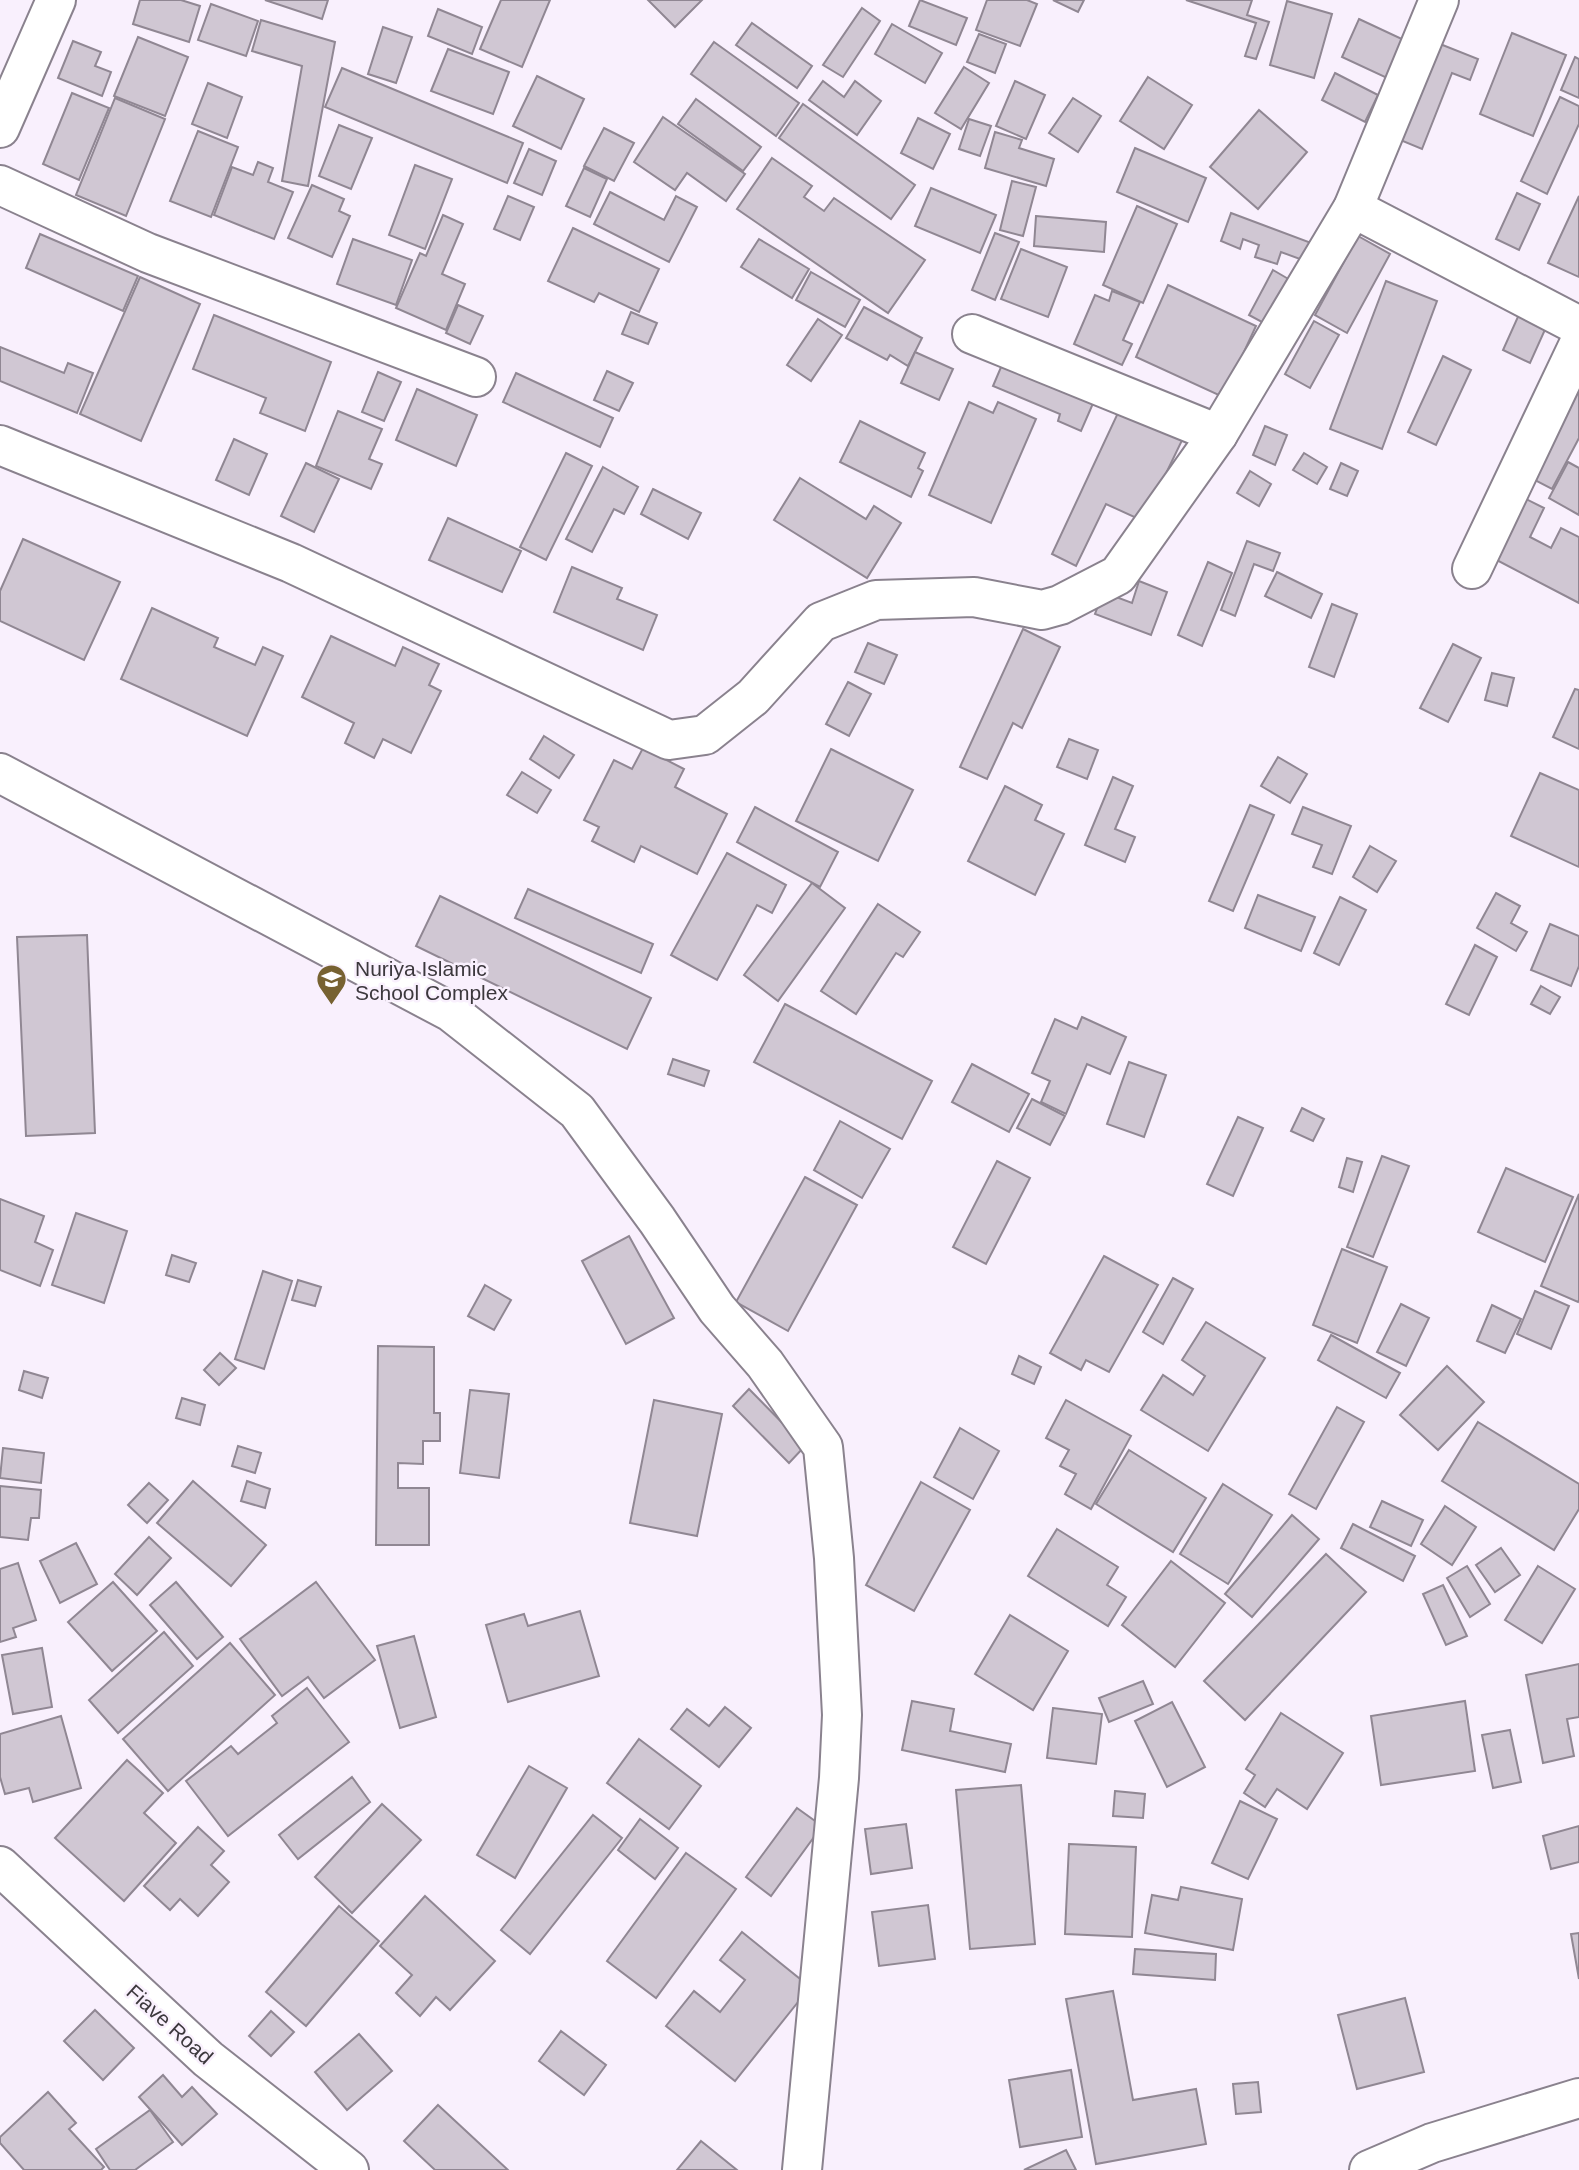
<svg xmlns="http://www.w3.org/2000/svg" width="1579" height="2170" viewBox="0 0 1579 2170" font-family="Helvetica,sans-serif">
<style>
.building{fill:#d0c7d3;stroke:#908793;stroke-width:2}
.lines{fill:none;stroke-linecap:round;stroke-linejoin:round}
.street-casing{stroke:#8a828e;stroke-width:42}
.secondary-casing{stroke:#8a828e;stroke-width:42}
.street{stroke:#fff;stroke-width:38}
.secondary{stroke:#fff;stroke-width:38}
.labels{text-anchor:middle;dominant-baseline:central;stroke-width:5;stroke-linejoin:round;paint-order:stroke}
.poi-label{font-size:21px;fill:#3c383d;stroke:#f9f0fd;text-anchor:start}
.street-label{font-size:21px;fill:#3c383d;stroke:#f9f0fd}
</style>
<rect width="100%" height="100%" fill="#f9f0fd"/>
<g class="building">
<polygon points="140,0 181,0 200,6 189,42 133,24"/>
<polygon points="265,0 328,0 322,19"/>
<polygon points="501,0 550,0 522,67 480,49"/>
<polygon points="648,0 702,0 675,27"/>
<polygon points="920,0 967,18 956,45 909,26"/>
<polygon points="987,0 1027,0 1037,4 1020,46 976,30"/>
<polygon points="1053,0 1084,0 1078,12"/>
<polygon points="1186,0 1252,0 1247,15 1269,22 1256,59 1245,56 1256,23"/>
<polygon points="1287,1 1332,14 1314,78 1270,65"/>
<polygon points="211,4 258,21 246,56 198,40"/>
<polygon points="862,8 880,21 843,77 823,65"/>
<polygon points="438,9 482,27 472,54 428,36"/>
<polygon points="1359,19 1404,40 1387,78 1342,57"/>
<polygon points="261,20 335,42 308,186 282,181 302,66 252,51"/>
<polygon points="752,23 812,66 797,88 736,45"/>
<polygon points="892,24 942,53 925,83 875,54"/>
<polygon points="383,27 412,37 396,83 368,74"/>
<polygon points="1512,33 1566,55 1533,136 1480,114"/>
<polygon points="979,34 1006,44 995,73 967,62"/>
<polygon points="138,37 188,57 165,116 114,96"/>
<polygon points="1430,40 1478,59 1470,80 1452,73 1422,149 1393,137"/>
<polygon points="73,41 101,52 95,66 111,72 102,96 58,78"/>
<polygon points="714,42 799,103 776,136 691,74"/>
<polygon points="448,49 509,72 493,114 431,91"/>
<polygon points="1575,57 1579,59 1579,98 1561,90"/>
<polygon points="964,67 989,83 961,129 935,113"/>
<polygon points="342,68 523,143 507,183 325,107"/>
<polygon points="1335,73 1378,95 1365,122 1322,100"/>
<polygon points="537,76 584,99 561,149 513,126"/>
<polygon points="1148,77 1192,105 1164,149 1120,121"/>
<polygon points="823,81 844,97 855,81 881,101 857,135 809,100"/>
<polygon points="1015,81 1045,95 1026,139 996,126"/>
<polygon points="208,83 242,97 227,138 192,124"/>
<polygon points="72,93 109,108 79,180 43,164"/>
<polygon points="1560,97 1579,106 1579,124 1547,194 1521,181"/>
<polygon points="115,98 165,119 126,216 76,195"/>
<polygon points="1073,98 1101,116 1078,152 1049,133"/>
<polygon points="696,99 761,147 743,171 678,124"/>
<polygon points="803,104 915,185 891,219 779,138"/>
<polygon points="1259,110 1307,152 1258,209 1210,167"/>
<polygon points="663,117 745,174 726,201 687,173 675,190 634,162"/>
<polygon points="918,118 950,134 933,169 901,153"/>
<polygon points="969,119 991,126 980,156 959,149"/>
<polygon points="339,125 372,138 351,189 319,176"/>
<polygon points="604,128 634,143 614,181 584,166"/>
<polygon points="198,131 238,147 211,217 170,201"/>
<polygon points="995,132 1022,140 1019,148 1054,159 1046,186 985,168"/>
<polygon points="1135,148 1206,178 1188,222 1117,192"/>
<polygon points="529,149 556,161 542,195 514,183"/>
<polygon points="772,158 812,186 804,197 824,211 834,198 925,260 888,313 737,209"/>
<polygon points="258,162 273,168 268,182 293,192 274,239 214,215 232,167 253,175"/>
<polygon points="415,165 452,179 425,249 389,235"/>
<polygon points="584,168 607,179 590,217 566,206"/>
<polygon points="1012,181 1036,187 1023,236 1000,230"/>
<polygon points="312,185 344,199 339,211 350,216 332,257 288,238"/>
<polygon points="931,188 996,215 980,253 915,226"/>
<polygon points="610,192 664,220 676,196 697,207 669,262 594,224"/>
<polygon points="1517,193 1540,204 1519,250 1496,239"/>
<polygon points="508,196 534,207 520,240 494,229"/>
<polygon points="1579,196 1579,277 1548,263"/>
<polygon points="1137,206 1177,224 1143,303 1103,285"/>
<polygon points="1231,213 1314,244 1308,262 1281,252 1277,264 1255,257 1259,245 1243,239 1240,249 1221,241"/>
<polygon points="443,215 463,224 442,274 465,284 446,330 396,308 420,253 426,256"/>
<polygon points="1036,216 1106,222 1104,252 1034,246"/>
<polygon points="573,228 659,269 639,312 599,293 594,302 548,281"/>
<polygon points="995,233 1019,242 995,300 972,290"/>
<polygon points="40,234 138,276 123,311 26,268"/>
<polygon points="1358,236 1390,254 1347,333 1315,315"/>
<polygon points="353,239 412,260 396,305 337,284"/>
<polygon points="759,239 809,269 792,298 741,267"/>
<polygon points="1021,249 1067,267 1048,317 1001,299"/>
<polygon points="1273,270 1297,284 1273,328 1249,315"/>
<polygon points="811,272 860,300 845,327 796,300"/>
<polygon points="140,277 200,304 141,441 80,414"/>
<polygon points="1386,281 1437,301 1382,449 1330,429"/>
<polygon points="1168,285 1256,326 1223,397 1136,357"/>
<polygon points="1112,291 1140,302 1123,340 1132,344 1122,365 1074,344 1095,295 1109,301"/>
<polygon points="458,305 483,316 470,344 446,333"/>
<polygon points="864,307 922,338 908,366 890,355 887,360 846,338"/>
<polygon points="1521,310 1548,323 1530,363 1503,350"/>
<polygon points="631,312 657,323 648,344 622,334"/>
<polygon points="214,315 331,362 305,431 260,413 266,398 193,369"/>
<polygon points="818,319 842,335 811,381 787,365"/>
<polygon points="1314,321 1339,335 1310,388 1285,374"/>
<polygon points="0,347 64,373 68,363 93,373 77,413 0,381"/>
<polygon points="915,352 953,369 939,400 901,383"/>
<polygon points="1007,353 1098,392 1081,431 1058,421 1060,414 993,386"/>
<polygon points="1443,356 1471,370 1436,445 1408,432"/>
<polygon points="607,371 633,383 619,411 594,400"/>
<polygon points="378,372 401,382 384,421 362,412"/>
<polygon points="516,373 613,418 600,447 503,402"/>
<polygon points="1579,373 1579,438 1552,489 1525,475"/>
<polygon points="417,389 477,415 456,466 396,440"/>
<polygon points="1124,400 1187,430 1143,521 1106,504 1076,566 1052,554"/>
<polygon points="969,402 993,413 998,402 1036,419 991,523 929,495"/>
<polygon points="338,411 382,429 369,459 382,464 371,489 316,466"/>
<polygon points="860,421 925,453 918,468 923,471 911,497 840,462"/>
<polygon points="1265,426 1287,435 1275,465 1253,455"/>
<polygon points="234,439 267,454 249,495 216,480"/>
<polygon points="566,453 592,466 546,560 520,547"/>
<polygon points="1304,453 1327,467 1317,484 1293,470"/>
<polygon points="1568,462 1579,468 1579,515 1549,498"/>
<polygon points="306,463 339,479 314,532 281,516"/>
<polygon points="1341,463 1358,471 1347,496 1330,489"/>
<polygon points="603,467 638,487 624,514 614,509 592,552 566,539"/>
<polygon points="1250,471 1271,484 1259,506 1237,493"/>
<polygon points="800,478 866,519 874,506 901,523 867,578 774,520"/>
<polygon points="653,489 701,513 688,539 641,514"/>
<polygon points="1520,496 1544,508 1530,537 1551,548 1561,528 1579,537 1579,603 1489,556"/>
<polygon points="448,518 521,551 502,592 429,560"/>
<polygon points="23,539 120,582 84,660 0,621 0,591"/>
<polygon points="1247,541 1280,553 1273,571 1254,564 1235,616 1221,610"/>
<polygon points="1208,562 1232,573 1202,646 1178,635"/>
<polygon points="572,567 622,588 617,599 657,615 643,650 554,612"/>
<polygon points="1277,572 1322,594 1311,618 1265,596"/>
<polygon points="1139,581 1167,592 1151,635 1095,614 1103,592 1132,603"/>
<polygon points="1332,604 1357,614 1334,677 1309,667"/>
<polygon points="152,608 218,638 214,647 255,665 263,647 283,656 247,736 121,679"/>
<polygon points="1023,629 1060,647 1022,728 1013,723 987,779 960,767"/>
<polygon points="331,636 395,666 403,647 439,664 429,685 441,691 411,753 383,739 374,758 345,743 354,723 302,697"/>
<polygon points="868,643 897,655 884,684 855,672"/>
<polygon points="1453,644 1481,658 1448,722 1420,708"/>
<polygon points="1492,673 1514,678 1507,706 1485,700"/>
<polygon points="848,682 871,694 849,736 826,724"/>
<polygon points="1575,689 1579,690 1579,749 1553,737"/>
<polygon points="544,736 574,755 559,778 530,759"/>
<polygon points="1069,739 1098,750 1087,779 1057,767"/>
<polygon points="643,748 684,769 675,787 727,814 697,874 641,846 634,862 592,841 599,827 584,820 614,760 632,769"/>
<polygon points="831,749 913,790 878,861 796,821"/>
<polygon points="1278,757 1307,774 1290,803 1261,786"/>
<polygon points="522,772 551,790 537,813 507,795"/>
<polygon points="1540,773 1579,790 1579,867 1511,836"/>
<polygon points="1113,777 1133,786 1115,829 1135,837 1125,862 1085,845"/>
<polygon points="1005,786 1042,805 1035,820 1064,834 1035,895 968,861"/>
<polygon points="1250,805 1274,815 1233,911 1209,901"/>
<polygon points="755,807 838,852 820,887 737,842"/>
<polygon points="1303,807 1351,826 1332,874 1313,867 1322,845 1292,834"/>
<polygon points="1370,846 1396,861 1377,892 1353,877"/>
<polygon points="727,853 786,885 772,913 757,905 717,980 671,955"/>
<polygon points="812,883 845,908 778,1001 744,975"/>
<polygon points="528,889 653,944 641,973 515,918"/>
<polygon points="1496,893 1520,906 1511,923 1527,932 1516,951 1477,928"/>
<polygon points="1258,895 1315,917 1301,951 1245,928"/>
<polygon points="440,896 651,998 627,1049 416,946"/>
<polygon points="1340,897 1366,910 1339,965 1314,953"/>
<polygon points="878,904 920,932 903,957 896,953 856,1014 821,991"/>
<polygon points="1550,924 1579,936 1579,966 1571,986 1531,970"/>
<polygon points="87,935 95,1133 26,1136 17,937"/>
<polygon points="1475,945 1497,957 1469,1015 1446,1004"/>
<polygon points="1541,986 1560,997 1550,1014 1531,1004"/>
<polygon points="785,1004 932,1081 902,1139 754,1062"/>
<polygon points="1082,1017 1126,1037 1110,1074 1087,1064 1066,1114 1041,1102 1050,1081 1032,1073 1055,1019 1077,1029"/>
<polygon points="673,1059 709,1071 704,1086 668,1074"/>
<polygon points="1129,1062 1166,1075 1144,1137 1107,1124"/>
<polygon points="972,1064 1029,1094 1009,1132 952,1102"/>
<polygon points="1032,1099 1065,1116 1050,1145 1017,1128"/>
<polygon points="1302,1108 1324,1119 1313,1141 1291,1131"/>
<polygon points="1238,1117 1263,1128 1233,1196 1207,1184"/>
<polygon points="840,1121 890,1149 862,1198 814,1170"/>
<polygon points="1382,1156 1409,1166 1373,1257 1347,1247"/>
<polygon points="1347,1158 1362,1162 1353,1192 1339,1187"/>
<polygon points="997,1161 1030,1178 986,1264 953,1247"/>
<polygon points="1506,1168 1573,1197 1545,1262 1478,1232"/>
<polygon points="805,1177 857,1205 788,1331 736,1302"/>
<polygon points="1579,1194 1579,1300 1578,1302 1541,1286"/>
<polygon points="0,1199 44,1216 35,1242 53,1250 40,1286 0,1270"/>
<polygon points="76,1213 127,1231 104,1303 52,1285"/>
<polygon points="629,1236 674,1318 626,1344 582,1261"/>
<polygon points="1342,1249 1387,1267 1357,1343 1313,1325"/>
<polygon points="172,1255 196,1263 189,1282 166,1275"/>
<polygon points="1104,1256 1158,1285 1109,1372 1086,1360 1081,1370 1050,1353"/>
<polygon points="263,1271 292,1281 264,1369 235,1359"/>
<polygon points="1173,1278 1193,1289 1163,1344 1143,1332"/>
<polygon points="298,1280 321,1287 315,1306 292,1300"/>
<polygon points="485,1285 511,1300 494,1330 468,1316"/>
<polygon points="1535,1291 1569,1306 1551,1349 1517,1334"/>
<polygon points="1401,1304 1429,1318 1406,1366 1377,1352"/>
<polygon points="1492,1305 1521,1319 1505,1353 1477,1341"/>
<polygon points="1206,1322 1265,1358 1208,1451 1141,1410 1163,1375 1193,1395 1205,1376 1182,1360"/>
<polygon points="1331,1335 1400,1373 1386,1398 1318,1360"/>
<polygon points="378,1346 434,1347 434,1413 440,1413 440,1441 423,1441 423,1464 398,1463 398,1488 429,1488 429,1545 376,1545"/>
<polygon points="220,1353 236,1368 219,1385 204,1370"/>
<polygon points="1019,1356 1041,1367 1034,1384 1012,1374"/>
<polygon points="1447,1366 1484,1402 1438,1450 1400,1415"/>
<polygon points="24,1371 48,1378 42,1398 19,1390"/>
<polygon points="749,1389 805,1446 789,1463 733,1406"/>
<polygon points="470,1390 509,1394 499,1478 460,1473"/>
<polygon points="182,1398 205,1405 200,1425 176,1418"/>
<polygon points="654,1400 722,1414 697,1536 630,1523"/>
<polygon points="1066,1400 1131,1436 1091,1509 1065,1494 1076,1474 1060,1466 1069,1450 1046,1438"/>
<polygon points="1337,1407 1364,1422 1316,1509 1289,1494"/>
<polygon points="1478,1422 1579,1484 1579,1509 1554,1550 1442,1481"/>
<polygon points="960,1428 999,1451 973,1499 934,1477"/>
<polygon points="238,1446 261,1453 255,1473 232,1466"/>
<polygon points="3,1448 44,1453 41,1483 0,1478"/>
<polygon points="1129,1450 1206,1498 1173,1552 1096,1504"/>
<polygon points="193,1481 266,1545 231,1586 157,1523"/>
<polygon points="247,1481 270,1489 265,1508 241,1501"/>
<polygon points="921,1482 970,1510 914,1611 866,1585"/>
<polygon points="149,1483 168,1500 147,1523 128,1505"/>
<polygon points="1223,1484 1272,1515 1228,1584 1180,1554"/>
<polygon points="0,1486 41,1490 39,1518 31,1518 28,1540 0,1537"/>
<polygon points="1382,1501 1423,1520 1411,1546 1370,1527"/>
<polygon points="1445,1506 1476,1527 1452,1565 1421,1544"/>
<polygon points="1292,1515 1319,1539 1252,1617 1225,1594"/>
<polygon points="1353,1524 1415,1556 1403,1581 1341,1548"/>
<polygon points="1057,1529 1118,1567 1107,1585 1126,1597 1108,1626 1028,1576"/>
<polygon points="149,1537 171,1558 137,1595 115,1574"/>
<polygon points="76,1543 97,1584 60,1603 40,1561"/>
<polygon points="1501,1548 1520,1575 1495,1592 1476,1565"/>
<polygon points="1326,1554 1366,1592 1245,1720 1204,1681"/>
<polygon points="1171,1561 1225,1603 1175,1667 1122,1625"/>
<polygon points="18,1563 36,1620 13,1628 16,1637 0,1642 0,1569"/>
<polygon points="1467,1566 1490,1604 1470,1617 1447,1578"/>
<polygon points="1538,1566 1575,1589 1542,1643 1505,1620"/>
<polygon points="113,1582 157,1631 112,1671 68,1622"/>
<polygon points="176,1582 223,1637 197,1659 150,1605"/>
<polygon points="316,1582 375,1660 324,1698 308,1677 282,1696 240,1639"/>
<polygon points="1443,1585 1467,1636 1446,1645 1423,1594"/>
<polygon points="580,1611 599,1676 508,1702 486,1625 524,1614 528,1626"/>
<polygon points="1010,1615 1068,1651 1033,1710 975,1674"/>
<polygon points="164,1632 193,1666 118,1733 89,1700"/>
<polygon points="414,1636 436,1717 400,1728 377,1646"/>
<polygon points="230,1643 275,1695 168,1791 123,1739"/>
<polygon points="42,1648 52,1707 13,1714 2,1655"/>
<polygon points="1579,1664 1579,1717 1567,1719 1574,1756 1543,1763 1526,1675"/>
<polygon points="1143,1681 1153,1704 1109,1722 1099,1698"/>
<polygon points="307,1688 349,1742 228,1836 186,1781 231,1746 238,1754 277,1723 272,1716"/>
<polygon points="912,1701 954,1709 950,1731 1011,1744 1005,1772 902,1750"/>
<polygon points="1465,1701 1475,1771 1381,1785 1371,1716"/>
<polygon points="1172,1702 1205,1767 1167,1787 1135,1721"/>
<polygon points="725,1707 751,1728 719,1767 671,1729 687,1709 709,1726"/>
<polygon points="1053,1708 1102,1714 1096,1764 1047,1758"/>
<polygon points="1281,1713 1343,1753 1307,1809 1277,1789 1265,1807 1244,1793 1255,1775 1246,1769"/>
<polygon points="61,1716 81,1788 33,1802 29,1788 5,1794 0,1777 0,1734"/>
<polygon points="1510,1730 1521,1782 1493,1788 1482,1735"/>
<polygon points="639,1739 701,1786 669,1829 607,1783"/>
<polygon points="127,1760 163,1793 144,1813 176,1843 124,1901 55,1838"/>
<polygon points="529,1766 567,1788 515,1878 477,1855"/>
<polygon points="352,1777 370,1802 298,1859 279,1835"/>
<polygon points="1021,1785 1035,1944 970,1949 956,1790"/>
<polygon points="1115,1791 1145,1794 1143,1818 1113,1816"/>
<polygon points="1240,1801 1277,1819 1248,1879 1212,1863"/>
<polygon points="382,1804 421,1840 352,1913 315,1877"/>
<polygon points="797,1808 822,1826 771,1896 746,1877"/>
<polygon points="593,1815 622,1838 530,1954 501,1930"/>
<polygon points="640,1819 678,1848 655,1879 618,1850"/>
<polygon points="906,1824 912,1868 871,1874 865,1829"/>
<polygon points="1579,1826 1579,1862 1551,1869 1543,1836"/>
<polygon points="198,1827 224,1851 211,1865 229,1882 198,1916 180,1899 170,1910 144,1886"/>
<polygon points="1069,1844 1136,1847 1132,1937 1065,1934"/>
<polygon points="686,1853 736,1889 656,1998 607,1961"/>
<polygon points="1181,1887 1242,1899 1233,1950 1145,1933 1152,1895 1178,1900"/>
<polygon points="425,1896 495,1961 450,2010 436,1997 420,2016 396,1993 412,1975 380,1946"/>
<polygon points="928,1905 935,1959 879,1966 872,1912"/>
<polygon points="339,1906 379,1941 306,2026 266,1992"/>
<polygon points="742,1932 810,1987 735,2081 666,2026 694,1991 720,2012 745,1980 720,1960"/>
<polygon points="1579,1933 1579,1979 1571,1934"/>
<polygon points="1135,1949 1216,1954 1215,1980 1133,1974"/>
<polygon points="1113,1991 1133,2100 1196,2089 1206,2144 1096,2164 1066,1999"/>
<polygon points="1405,1998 1424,2072 1357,2089 1338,2015"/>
<polygon points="95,2010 134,2048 103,2080 64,2041"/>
<polygon points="271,2011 294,2032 271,2056 249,2036"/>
<polygon points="561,2031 606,2065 584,2095 539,2061"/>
<polygon points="359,2034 392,2071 347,2110 315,2072"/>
<polygon points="1071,2070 1082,2137 1020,2147 1009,2080"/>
<polygon points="163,2075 182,2097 192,2087 217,2114 182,2145 139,2097"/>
<polygon points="1258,2082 1261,2112 1236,2114 1233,2084"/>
<polygon points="48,2092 76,2123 69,2129 104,2167 101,2170 24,2170 0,2143 0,2137"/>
<polygon points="438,2105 508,2170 435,2170 404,2141"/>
<polygon points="150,2110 173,2142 135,2170 110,2170 96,2149"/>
<polygon points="701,2141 737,2170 677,2170"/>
<polygon points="1066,2150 1076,2170 1024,2170"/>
</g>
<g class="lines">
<defs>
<g id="street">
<polyline points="0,185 148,253 476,377"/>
<polyline points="1353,208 1579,326"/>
<polyline points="972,334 1218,434"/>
<polyline points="0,445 291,563 669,740 705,735 753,697 821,622 876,600 974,597 1042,610 1060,605 1118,575 1218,434 1353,208 1439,0"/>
<polyline points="1472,569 1579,344"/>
<polyline points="0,773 451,1012 577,1111 657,1220 717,1309 765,1364 823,1447 834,1558 842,1715 839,1778 802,2170"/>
<polyline points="1369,2170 1432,2143 1579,2098"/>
</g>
<g id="secondary">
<polyline points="0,128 56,0"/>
<polyline points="0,1866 208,2059 349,2170"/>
</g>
</defs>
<use href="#street" class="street-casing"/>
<use href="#secondary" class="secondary-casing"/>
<use href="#street" class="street"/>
<use href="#secondary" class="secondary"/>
</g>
<defs>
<symbol id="school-pin" viewBox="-11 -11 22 30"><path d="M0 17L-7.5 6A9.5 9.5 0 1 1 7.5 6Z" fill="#776231" stroke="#f9f0fd"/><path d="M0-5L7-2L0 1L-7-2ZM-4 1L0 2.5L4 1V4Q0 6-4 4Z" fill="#fff"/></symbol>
</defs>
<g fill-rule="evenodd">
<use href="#school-pin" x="314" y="962" width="35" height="47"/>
</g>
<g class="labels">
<g class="poi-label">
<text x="355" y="968">Nuriya Islamic<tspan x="355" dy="24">School Complex</tspan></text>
</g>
<g class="street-label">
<text transform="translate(170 2024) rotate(42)">Fiave Road</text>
</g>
</g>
</svg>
